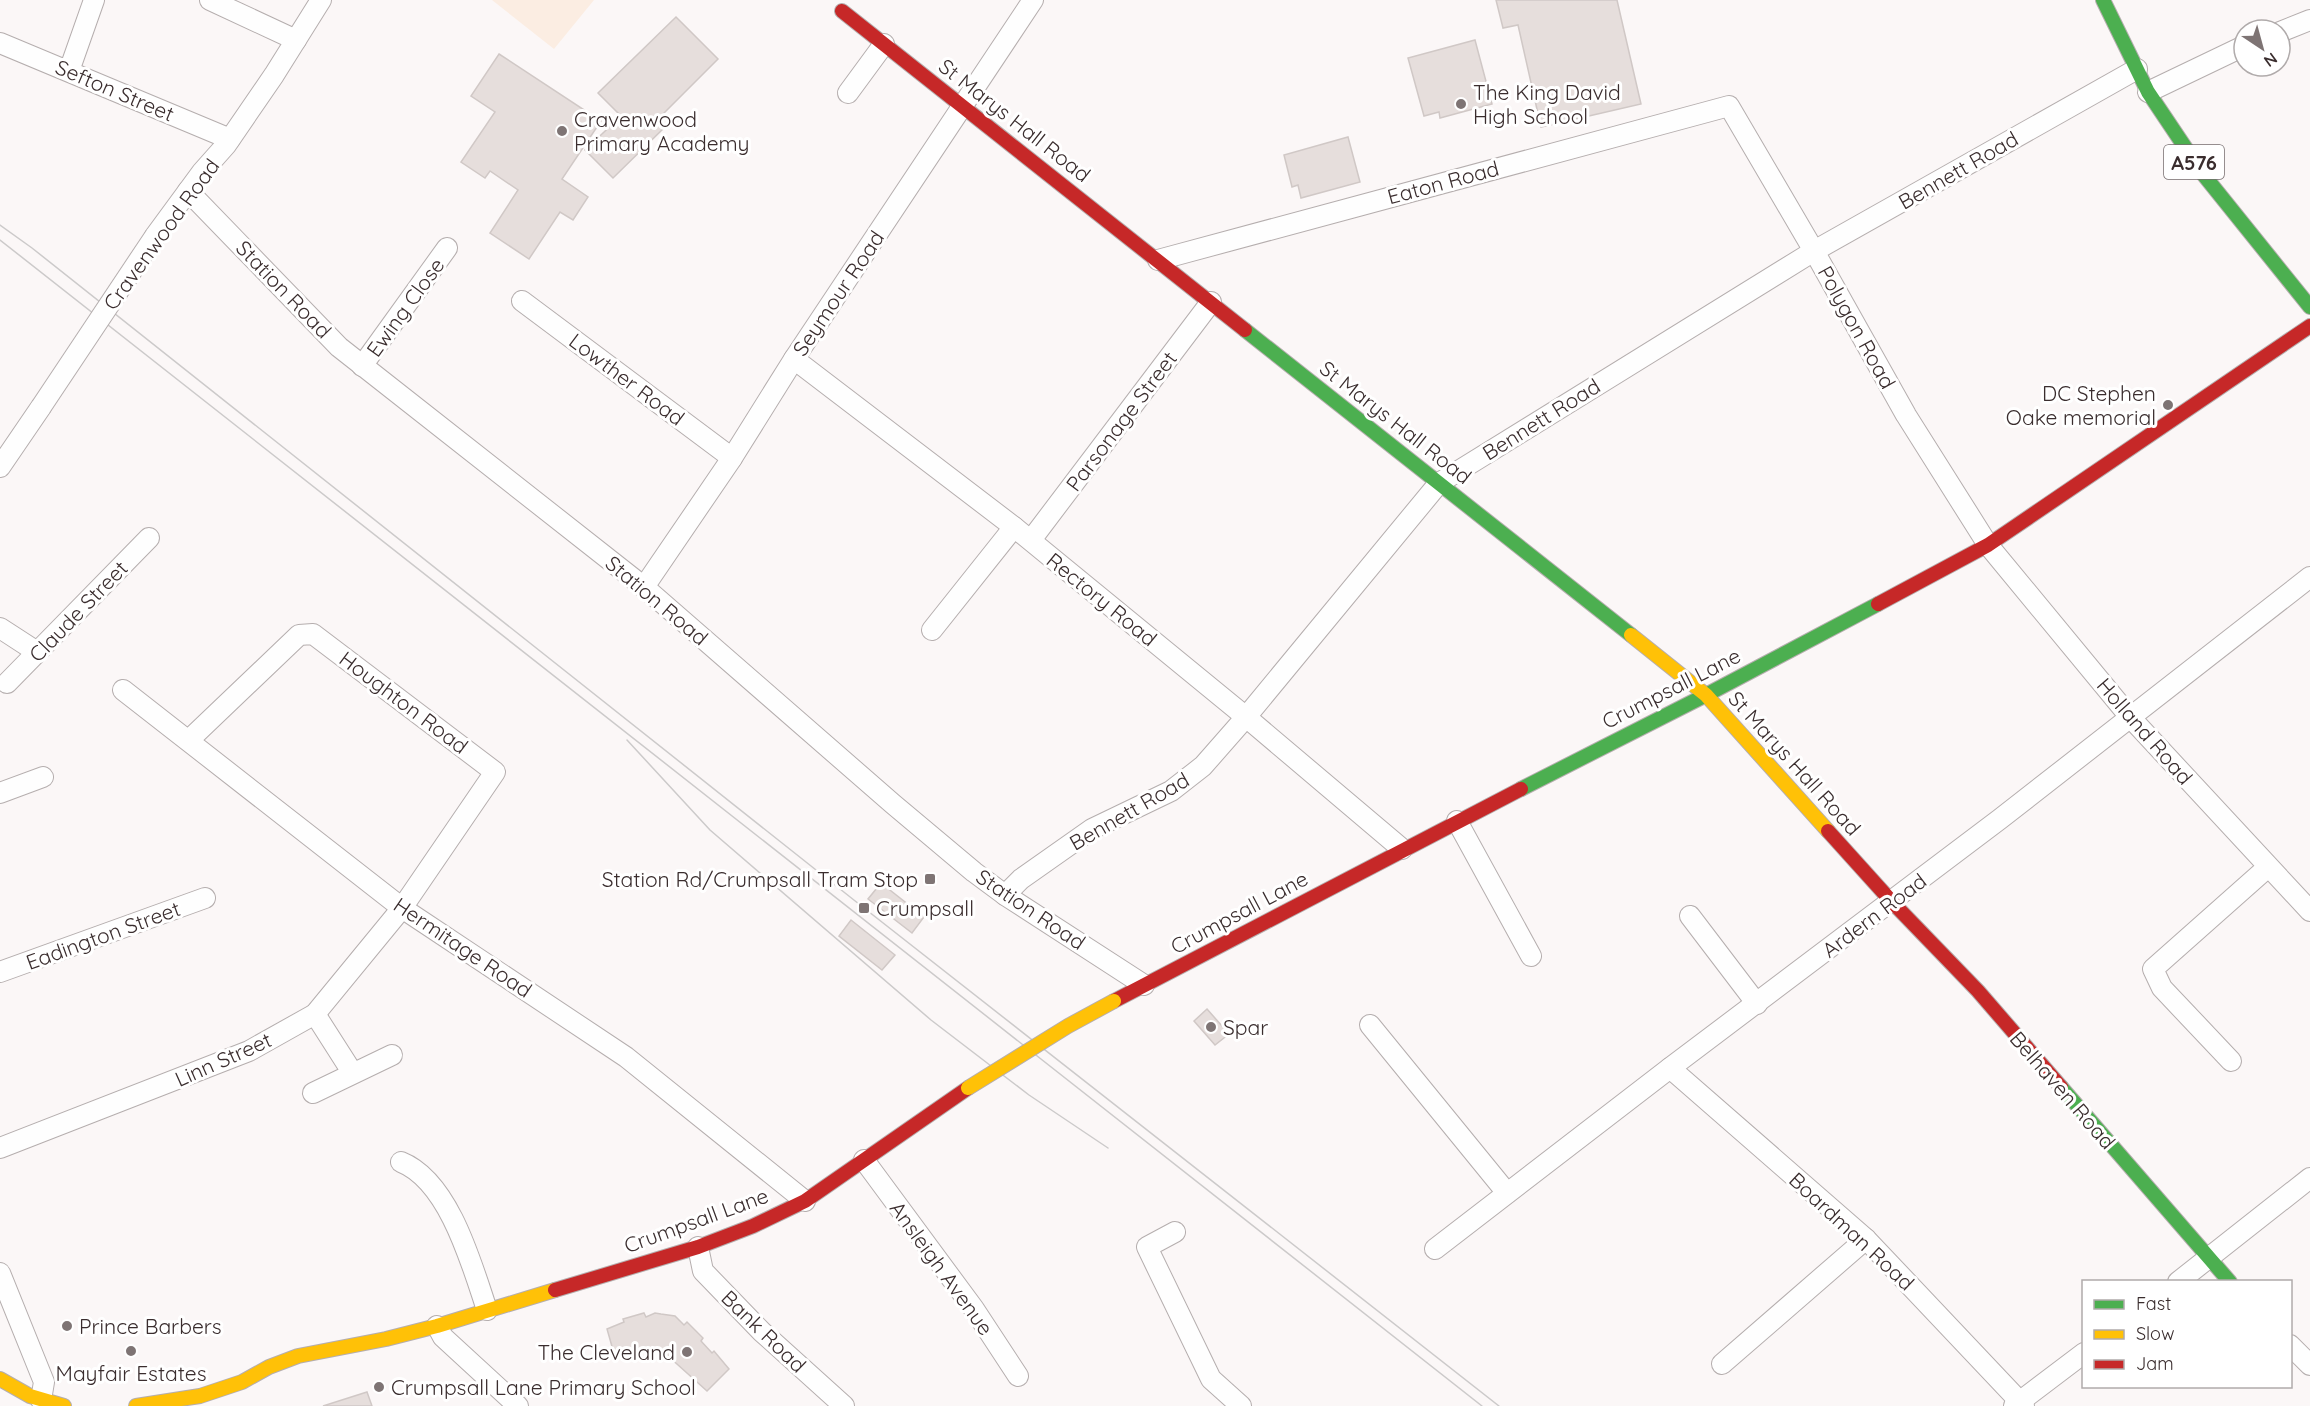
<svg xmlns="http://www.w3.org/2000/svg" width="2310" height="1406" viewBox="0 0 2310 1406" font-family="Quicksand,sans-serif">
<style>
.green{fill:#fbede2}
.building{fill:#e6dedc;stroke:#d0c8c6;stroke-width:1.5}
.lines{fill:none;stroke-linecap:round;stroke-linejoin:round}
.street-casing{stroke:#b5aeae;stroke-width:22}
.fast-casing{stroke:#b5aeae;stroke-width:16}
.slow-casing{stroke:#b5aeae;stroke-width:16}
.jam-casing{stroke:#b5aeae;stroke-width:16}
.street{stroke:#fefefe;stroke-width:20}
.fast{stroke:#4caf50;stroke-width:14}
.slow{stroke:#ffc107;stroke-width:14}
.jam{stroke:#c62828;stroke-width:14}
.tram{stroke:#cccaca;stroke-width:1.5}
.street-bridge-casing{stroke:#b5aeae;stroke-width:22;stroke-linecap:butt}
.slow-bridge-casing{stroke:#b5aeae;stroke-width:16;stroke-linecap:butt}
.street-bridge{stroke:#fefefe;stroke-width:20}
.slow-bridge{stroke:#ffc107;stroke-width:14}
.poi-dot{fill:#7e7474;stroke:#fff;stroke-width:2}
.labels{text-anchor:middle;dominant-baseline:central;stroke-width:6;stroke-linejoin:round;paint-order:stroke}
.shield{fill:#fff;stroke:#756c6d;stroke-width:1.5}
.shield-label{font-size:20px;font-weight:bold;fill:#3a2d2e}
.street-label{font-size:21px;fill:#3a2d2e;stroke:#fff}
.poi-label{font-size:21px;fill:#3a2d2e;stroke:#fff;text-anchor:start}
</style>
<rect width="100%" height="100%" fill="#fbf7f7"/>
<polygon class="green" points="492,0 594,0 554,49"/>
<g class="building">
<polygon points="1496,0 1617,0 1641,104 1541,127 1518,25 1503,28"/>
<polygon points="676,17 718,59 657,120 664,128 613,178 585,150 621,116 598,93"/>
<polygon points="1475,40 1492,104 1440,118 1439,112 1424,116 1408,58"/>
<polygon points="499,54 601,121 562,179 588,197 573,220 560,212 529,259 490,233 518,190 490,171 485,178 461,162 495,112 471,96"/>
<polygon points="1348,137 1360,182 1301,198 1298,185 1292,187 1284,155"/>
<polygon points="881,883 924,917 912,933 868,899"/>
<polygon points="851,920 895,955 882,970 839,936"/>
<polygon points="1207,1009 1229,1034 1215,1045 1194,1021"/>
<polygon points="644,1313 646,1317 655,1313 661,1314 675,1316 684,1325 687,1322 703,1338 701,1341 712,1353 714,1351 729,1369 707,1391 658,1347 615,1357 607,1329 624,1322 623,1319"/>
<polygon points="367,1392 372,1406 323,1406"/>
</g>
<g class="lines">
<defs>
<g id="street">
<polyline points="210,0 296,40"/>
<polyline points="2280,32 2310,20"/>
<polyline points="0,43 230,139"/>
<polyline points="69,71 94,0"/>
<polyline points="2148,92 2244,46"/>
<polyline points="848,93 884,44"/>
<polyline points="188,191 339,347 644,587 893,804 974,872 1005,895 1144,985"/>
<polyline points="155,236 202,172 226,145 274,75 321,0"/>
<polyline points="1158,260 1729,106 1814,251 1906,415 1988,545 2130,717 2310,911"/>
<polyline points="522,301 732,458"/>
<polyline points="794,359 1014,527 1246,717 1402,849"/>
<polyline points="362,366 447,248"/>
<polyline points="0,467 41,407"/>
<polyline points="1031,540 1211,302"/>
<polyline points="644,587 732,458 794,359 1033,0"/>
<polyline points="0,628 37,652"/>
<polyline points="932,630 1014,527"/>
<polyline points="7,683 149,538"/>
<polyline points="123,690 402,908 626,1057 805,1201"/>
<polyline points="0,793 43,777"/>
<polyline points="1457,821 1531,956"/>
<polyline points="1005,895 1021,879 1092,829 1171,791 1203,766 1246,717 1439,483 1814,251 2137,69"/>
<polyline points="1690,916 1757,1004"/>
<polyline points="0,972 205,898"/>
<polyline points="315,1014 352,1072"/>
<polyline points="1370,1025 1507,1193"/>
<polyline points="2231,1061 2162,988 2153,969 2268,867"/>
<polyline points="1670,1068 1866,1239 2024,1406"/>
<polyline points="313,1093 392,1055"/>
<polyline points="0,1148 249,1051 315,1014 402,908 495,772 313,634 299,635 189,740"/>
<polyline points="864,1160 974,1309 1018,1376"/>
<path d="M401,1162c48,19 71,103 86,148"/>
<polyline points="1175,1232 1147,1247 1211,1379 1241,1406"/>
<polyline points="698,1247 703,1271 762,1332 844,1406"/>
<polyline points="1435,1249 1670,1068 2000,819 2310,577"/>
<polyline points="0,1273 44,1382 41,1400"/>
<polyline points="2178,1282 2310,1178"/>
<polyline points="437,1326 443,1337 518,1406"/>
<polyline points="2290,1345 2310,1365"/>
<polyline points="1722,1364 1866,1239"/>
<polyline points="2014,1406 2084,1353"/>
</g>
<g id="fast">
<polyline points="2103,0 2148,92 2203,174 2310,307"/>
<polyline points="1245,330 1631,635"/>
<polyline points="1521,789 1706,695 1878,604"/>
<polyline points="2061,1087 2230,1282"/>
</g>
<g id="slow">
<polyline points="1631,635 1706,695 1828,831"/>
<polyline points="0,1379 30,1396 64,1406"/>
<polyline points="136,1406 200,1396 242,1382 269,1367 298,1356 386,1339 437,1326 555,1290"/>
</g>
<g id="jam">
<polyline points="842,11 1245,330"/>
<polyline points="1878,604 1988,545 2310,326"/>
<polyline points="1828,831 1892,902 1978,991 2061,1087"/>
<polyline points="1114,1001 1521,789"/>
<polyline points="555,1290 698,1247 753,1226 805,1201 968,1088"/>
</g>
</defs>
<use href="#street" class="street-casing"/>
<use href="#fast" class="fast-casing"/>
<use href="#slow" class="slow-casing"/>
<use href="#jam" class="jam-casing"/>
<use href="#street" class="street"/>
<use href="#fast" class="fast"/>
<use href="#slow" class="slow"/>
<use href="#jam" class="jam"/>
<g class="tram">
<polyline points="0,225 32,248 864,908 1499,1406"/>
<polyline points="0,240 1482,1406"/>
<polyline points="627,740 710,830 931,1020 1029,1095 1108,1148"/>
</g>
<defs>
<polyline id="street-bridge" points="41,407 155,236"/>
<polyline id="slow-bridge" points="968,1088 1068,1026 1114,1001"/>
</defs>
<use href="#street-bridge" class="street-bridge-casing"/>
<use href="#slow-bridge" class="slow-bridge-casing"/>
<use href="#street-bridge" class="street-bridge"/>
<use href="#slow-bridge" class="slow-bridge"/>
</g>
<g class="poi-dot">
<circle cx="1461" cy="104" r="6"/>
<circle cx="562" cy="131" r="6"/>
<circle cx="2168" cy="405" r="6"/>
<rect x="924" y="873" width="12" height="12" rx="3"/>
<rect x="858" y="902" width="12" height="12" rx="3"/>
<circle cx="1211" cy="1027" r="6"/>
<circle cx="67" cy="1326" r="6"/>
<circle cx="131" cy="1351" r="6"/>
<circle cx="687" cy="1352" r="6"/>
<circle cx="379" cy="1387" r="6"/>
</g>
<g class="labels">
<rect class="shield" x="2164" y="145" width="60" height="34" rx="4.5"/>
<g class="shield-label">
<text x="2194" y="162">A576</text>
</g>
<g class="street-label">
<text transform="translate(115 90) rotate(23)">Sefton Street</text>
<text transform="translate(1015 120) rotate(38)">St Marys Hall Road</text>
<text transform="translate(1958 170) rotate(-30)">Bennett Road</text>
<text transform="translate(1443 182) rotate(-15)">Eaton Road</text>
<text transform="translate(161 234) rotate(-54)">Cravenwood Road</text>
<text transform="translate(284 289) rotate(46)">Station Road</text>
<text transform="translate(838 293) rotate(-56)">Seymour Road</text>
<text transform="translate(405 307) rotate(-54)">Ewing Close</text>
<text transform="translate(1857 327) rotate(61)">Polygon Road</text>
<text transform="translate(627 379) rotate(37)">Lowther Road</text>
<text transform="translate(1541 419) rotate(-32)">Bennett Road</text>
<text transform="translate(1121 421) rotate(-53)">Parsonage Street</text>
<text transform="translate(1396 422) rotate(38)">St Marys Hall Road</text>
<text transform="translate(1102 599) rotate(39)">Rectory Road</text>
<text transform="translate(657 600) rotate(40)">Station Road</text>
<text transform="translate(78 611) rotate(-46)">Claude Street</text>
<text transform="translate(1671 688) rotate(-27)">Crumpsall Lane</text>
<text transform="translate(404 702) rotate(37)">Houghton Road</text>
<text transform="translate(2145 731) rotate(49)">Holland Road</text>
<text transform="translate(1795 763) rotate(48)">St Marys Hall Road</text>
<text transform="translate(1129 811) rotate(-30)">Bennett Road</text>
<text transform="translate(1031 909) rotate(34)">Station Road</text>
<text transform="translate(1239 912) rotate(-28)">Crumpsall Lane</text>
<text transform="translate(1874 915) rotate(-37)">Ardern Road</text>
<text transform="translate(103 935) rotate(-20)">Eadington Street</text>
<text transform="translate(463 947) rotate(34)">Hermitage Road</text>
<text transform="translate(223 1059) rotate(-24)">Linn Street</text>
<text transform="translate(2063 1090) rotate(49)">Belhaven Road</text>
<text transform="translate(696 1220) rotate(-20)">Crumpsall Lane</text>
<text transform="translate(1852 1231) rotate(43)">Boardman Road</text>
<text transform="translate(942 1268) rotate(54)">Ansleigh Avenue</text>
<text transform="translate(764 1331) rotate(44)">Bank Road</text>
</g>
<g class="poi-label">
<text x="1473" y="92">The King David<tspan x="1473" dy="24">High School</tspan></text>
<text x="574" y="119">Cravenwood<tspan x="574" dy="24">Primary Academy</tspan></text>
<text x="2156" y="393" text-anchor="end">DC Stephen<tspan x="2156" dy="24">Oake memorial</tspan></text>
<text x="918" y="879" text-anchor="end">Station Rd/Crumpsall Tram Stop</text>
<text x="876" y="908">Crumpsall</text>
<text x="1223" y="1027">Spar</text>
<text x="79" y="1326">Prince Barbers</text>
<text x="675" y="1352" text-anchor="end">The Cleveland</text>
<text x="131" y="1373" text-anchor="middle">Mayfair Estates</text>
<text x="391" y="1387">Crumpsall Lane Primary School</text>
</g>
</g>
<rect x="2082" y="1280" width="210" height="108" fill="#ffffff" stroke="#b0abab" stroke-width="1.5"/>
<rect x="2094" y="1300" width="30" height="9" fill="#4caf50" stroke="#b0abab" stroke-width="1.5"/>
<text x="2136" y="1310" font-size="18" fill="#3a2d2e">Fast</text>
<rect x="2094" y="1330" width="30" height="9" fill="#ffc107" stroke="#b0abab" stroke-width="1.5"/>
<text x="2136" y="1340" font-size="18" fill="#3a2d2e">Slow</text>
<rect x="2094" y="1360" width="30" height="9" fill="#c62828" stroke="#b0abab" stroke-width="1.5"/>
<text x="2136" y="1370" font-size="18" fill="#3a2d2e">Jam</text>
<g transform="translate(2262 48) rotate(144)"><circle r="28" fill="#ffffff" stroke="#b0abab" stroke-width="1.5"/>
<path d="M0-4.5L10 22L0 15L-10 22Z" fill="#7e7474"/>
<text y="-9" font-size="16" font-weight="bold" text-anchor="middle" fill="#3a2d2e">N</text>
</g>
</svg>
